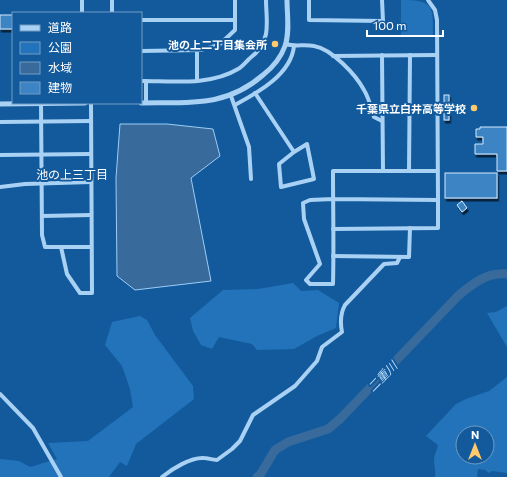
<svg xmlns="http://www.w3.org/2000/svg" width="507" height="477" viewBox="0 0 507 477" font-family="Commissioner,'Noto Sans JP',sans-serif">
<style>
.green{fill:#2273ba;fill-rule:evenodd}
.water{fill:#386b9b;stroke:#9bcdf7}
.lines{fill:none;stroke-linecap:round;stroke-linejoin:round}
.river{stroke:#386b9b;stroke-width:9}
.building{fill:#3c84c4;stroke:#d1e9fd;filter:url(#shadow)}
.minor{stroke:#a9d1f4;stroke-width:4}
.tertiary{stroke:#a9d1f4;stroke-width:5}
.poi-dot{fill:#ffc96c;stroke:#135a9d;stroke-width:1.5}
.labels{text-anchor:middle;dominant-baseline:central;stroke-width:4;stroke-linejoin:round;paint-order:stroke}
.poi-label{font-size:11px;font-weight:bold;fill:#fff;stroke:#135a9d;text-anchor:end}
.neighbourhood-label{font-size:12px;fill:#fff;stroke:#135a9d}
.water-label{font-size:12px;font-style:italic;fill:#b6dbfa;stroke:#135a9d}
</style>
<defs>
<filter id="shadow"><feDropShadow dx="1.5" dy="3" stdDeviation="0" flood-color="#0009"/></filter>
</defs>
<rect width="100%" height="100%" fill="#135a9d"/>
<g class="green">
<path d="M401,0c34,0 32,7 32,37l-32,-1z"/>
<polygon points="293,283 301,291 318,290 339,303 336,328 317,336 294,349 257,350 252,344 219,337 212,349 201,345 193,331 190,318 223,290 258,289"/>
<polygon points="507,306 507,347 487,313 496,312"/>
<polygon points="140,316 147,320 155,335 193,386 194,399 136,444 127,466 120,462 109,477 0,477 0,459 19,461 30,467 57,459 48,443 88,441 133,407 130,389 122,366 105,345 112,322"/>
<path d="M507,377v96l-15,-2 -3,2 -4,-3 -7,-1 -1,8h-42c1,-6 -1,-11 -1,-16 0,-6 3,-11 4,-16l-12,-9 30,-32 10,-5 23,-8zM463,433h24v24h-24z"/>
</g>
<polygon class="water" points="120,124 167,124 213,129 220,156 191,178 211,281 135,290 117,276 116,178"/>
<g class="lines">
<path class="river" d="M257,477l3,-2 15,-25 13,-8 40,-13 12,-10 118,-123c14,-12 29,-24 49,-22"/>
</g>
<g class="building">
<rect x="0" y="15" width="13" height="14"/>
<rect x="444" y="95" width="5" height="25"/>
<polygon points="480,127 507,127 507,171 497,171 497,154 475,154 475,144 483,144 483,137 476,137 476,129 480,129"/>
<rect x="445" y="173" width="52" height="25"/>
<polygon points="462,201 467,208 462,212 457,205"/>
</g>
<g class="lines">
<g class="minor">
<polyline points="82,0 82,13"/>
<polyline points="112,0 112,13"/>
<polyline points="309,0 309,20 383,21 382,0"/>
<path d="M428,0l7,10 2,10 1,180 -105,-1 -23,1 -7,3 1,16 16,45 -14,16 4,4h23c1,-37 0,-75 0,-113h105"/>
<polyline points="141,20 235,20"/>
<path d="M286,44c9,3 18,0 28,2 18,3 42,29 50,44 5,8 7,18 10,27l8,4"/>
<polyline points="197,50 197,81"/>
<polyline points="141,51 200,50 219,45 235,30 235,0"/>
<polyline points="382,55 383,171"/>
<polyline points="333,56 436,55"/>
<path d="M141,81c31,0 69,5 97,-12 4,-2 8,-7 11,-10 8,-6 15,-15 17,-25 2,-11 0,-23 0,-34"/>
<polyline points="146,81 146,103"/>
<polyline points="255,93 294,152 307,144 314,179 281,187 279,164 294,152"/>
<polyline points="231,96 249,147 251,179"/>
<polyline points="41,103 42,235 45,247 91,247"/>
<path d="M235,105c22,-12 56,-30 59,-59"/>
<polyline points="0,122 91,121"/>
<polyline points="0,155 91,154"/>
<polyline points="409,171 410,55"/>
<polyline points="0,187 25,184 91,182"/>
<polyline points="42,216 91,215"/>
<polyline points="333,229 438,228 438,200"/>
<polyline points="61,247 67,274 80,293 92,293 91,103"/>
<polyline points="333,256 409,257 410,228"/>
<polyline points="0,394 33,428 61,477"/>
<path d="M162,477c10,-8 29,-20 42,-19 4,0 8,2 13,2l15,-11 8,-8 13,-26 42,-29 22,-25 5,-14 20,-15c-2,-10 -2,-18 3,-27l39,-41 13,-1 3,-6"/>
</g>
<g class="tertiary">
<path d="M141,103c47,-1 84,5 122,-28 9,-7 18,-18 22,-29 5,-14 2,-32 2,-46"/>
<polyline points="0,104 85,103"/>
</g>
</g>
<g class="poi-dot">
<circle cx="275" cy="44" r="4"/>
<circle cx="474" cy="108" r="4"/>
</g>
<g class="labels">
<g class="poi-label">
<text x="267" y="44">池の上二丁目集会所</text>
<text x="466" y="108">千葉県立白井高等学校</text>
</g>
<g class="neighbourhood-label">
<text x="72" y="174">池の上三丁目</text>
</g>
<g class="water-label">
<text transform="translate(382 376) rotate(-46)">二重川</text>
</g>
</g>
<rect x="12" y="12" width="130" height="92" fill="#135a9d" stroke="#719cc4"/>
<rect x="20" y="25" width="20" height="6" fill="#a9d1f4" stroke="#719cc4"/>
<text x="48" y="32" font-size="12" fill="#ffffff">道路</text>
<rect x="20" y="42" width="20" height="12" fill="#2273ba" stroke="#719cc4"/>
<text x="48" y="52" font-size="12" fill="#ffffff">公園</text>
<rect x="20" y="62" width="20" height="12" fill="#386b9b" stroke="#719cc4"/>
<text x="48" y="72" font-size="12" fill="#ffffff">水域</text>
<rect x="20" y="82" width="20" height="12" fill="#3c84c4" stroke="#719cc4"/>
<text x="48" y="92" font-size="12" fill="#ffffff">建物</text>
<g transform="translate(475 445)"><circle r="19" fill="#135a9d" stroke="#719cc4"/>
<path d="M0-3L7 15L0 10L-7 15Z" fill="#ffc96c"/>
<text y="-6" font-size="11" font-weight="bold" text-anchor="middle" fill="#ffffff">N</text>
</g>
<path d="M367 30v6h76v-6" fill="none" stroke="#ffffff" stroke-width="2"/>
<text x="373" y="30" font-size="12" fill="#ffffff" stroke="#135a9d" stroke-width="3" paint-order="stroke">100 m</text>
</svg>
